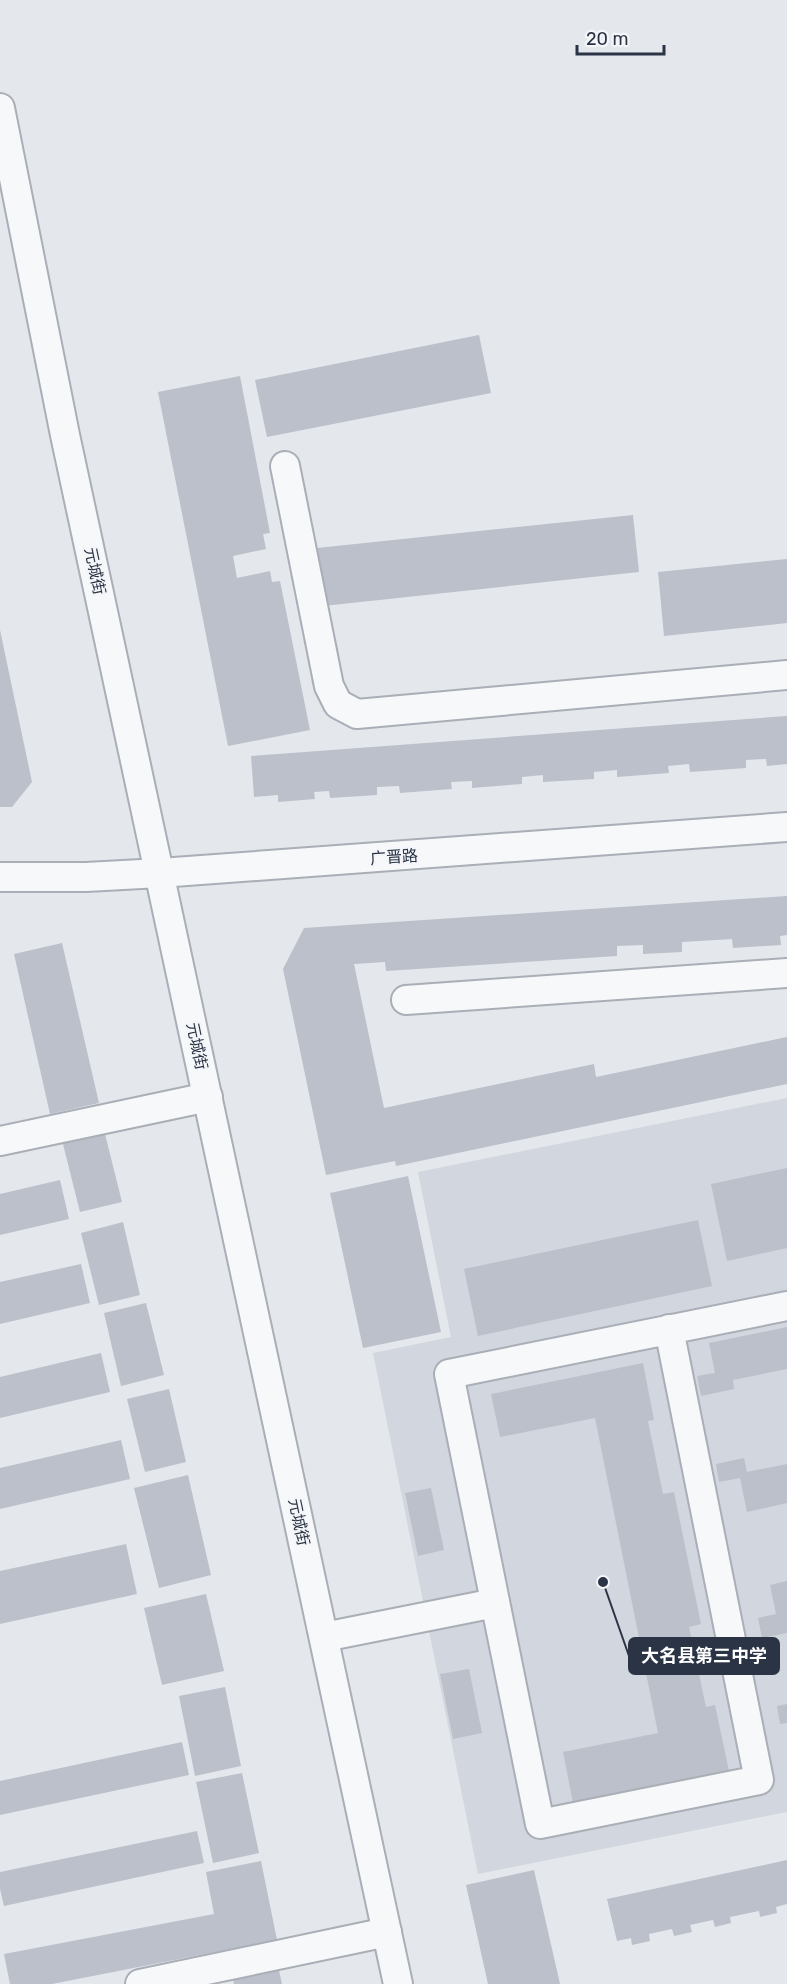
<svg xmlns="http://www.w3.org/2000/svg" width="787" height="1984" viewBox="0 0 787 1984" font-family="Rubik,'Noto Sans SC',sans-serif">
<style>
.built{fill:#d2d6de}
.building{fill:#bbc0ca}
.lines{fill:none;stroke-linecap:round;stroke-linejoin:round}
.minor-casing{stroke:#a9aeb7;stroke-width:32}
.minor{stroke:#f7f8fa;stroke-width:28}
.labels{text-anchor:middle;dominant-baseline:central;stroke-width:4.5;stroke-linejoin:round;paint-order:stroke}
.street-label{font-size:16px;fill:#2b3445;stroke:#f4f6f9}
.leader{fill:none;stroke:#2b3445;stroke-width:2}
.callout-dot{fill:#2b3445;stroke:#f4f6f9;stroke-width:2}
.callout{fill:#2b3445;stroke:#2b3445;stroke-width:2}
.callout-label{font-size:18px;text-anchor:middle;font-weight:bold;fill:#fff}
</style>
<rect width="100%" height="100%" fill="#e4e7ec"/>
<polygon class="built" points="787,1098 787,1812 478,1874 373,1353 451,1337 418,1172"/>
<g class="building">
<polygon points="479,335 491,393 267,437 255,380"/>
<polygon points="240,376 270,533 263,534 266,549 233,556 237,578 270,571 272,582 280,581 310,730 228,746 158,392"/>
<polygon points="633,515 639,572 323,606 317,548"/>
<polygon points="787,559 787,623 664,636 658,572"/>
<polygon points="0,630 32,782 12,807 0,807"/>
<polygon points="787,716 787,764 767,766 766,759 746,760 746,768 690,772 689,764 668,766 669,773 617,777 617,770 594,772 594,779 543,782 543,775 522,777 522,784 472,788 472,781 451,782 452,789 400,793 399,786 377,787 377,795 330,798 329,791 314,792 315,799 278,802 278,795 254,797 251,756"/>
<polygon points="787,896 787,935 780,936 781,945 733,948 732,939 682,942 682,952 643,954 643,945 617,946 617,956 386,971 385,962 354,964 384,1108 594,1064 596,1077 787,1037 787,1084 396,1166 395,1161 326,1175 283,969 304,928"/>
<polygon points="62,943 99,1103 50,1114 14,954"/>
<polygon points="104,1130 122,1202 80,1212 62,1140"/>
<polygon points="787,1168 787,1248 727,1261 711,1184"/>
<polygon points="408,1176 441,1332 363,1348 330,1193"/>
<polygon points="60,1180 69,1219 0,1235 0,1194"/>
<polygon points="698,1220 712,1286 478,1336 464,1269"/>
<polygon points="123,1222 140,1295 99,1305 81,1233"/>
<polygon points="81,1264 90,1303 0,1324 0,1282"/>
<polygon points="146,1303 164,1375 121,1386 104,1313"/>
<polygon points="787,1327 787,1369 733,1380 734,1389 701,1396 697,1376 715,1373 709,1343"/>
<polygon points="101,1353 110,1392 0,1418 0,1377"/>
<polygon points="643,1363 654,1420 648,1421 663,1494 674,1492 701,1624 689,1627 706,1707 715,1705 729,1771 573,1803 563,1752 658,1733 595,1418 500,1437 491,1394"/>
<polygon points="169,1389 186,1462 145,1472 127,1399"/>
<polygon points="121,1440 130,1479 0,1509 0,1468"/>
<polygon points="744,1458 747,1472 787,1464 787,1503 747,1512 740,1478 719,1482 716,1464"/>
<polygon points="188,1475 211,1575 159,1588 134,1488"/>
<polygon points="431,1488 444,1550 418,1556 405,1493"/>
<polygon points="126,1544 137,1594 0,1624 0,1571"/>
<polygon points="787,1581 787,1633 762,1638 758,1618 776,1614 770,1585"/>
<polygon points="206,1594 224,1671 162,1685 144,1608"/>
<polygon points="469,1669 482,1733 453,1739 440,1674"/>
<polygon points="225,1687 241,1766 195,1776 179,1696"/>
<polygon points="787,1704 787,1723 780,1724 777,1706"/>
<polygon points="182,1742 189,1775 0,1815 0,1781"/>
<polygon points="242,1773 259,1853 213,1863 196,1782"/>
<polygon points="197,1831 204,1863 4,1906 0,1889 0,1872"/>
<polygon points="787,1860 787,1904 776,1907 777,1913 760,1917 759,1911 730,1917 731,1923 715,1927 713,1920 690,1925 692,1932 674,1936 672,1929 649,1934 650,1941 632,1945 631,1938 617,1941 607,1899"/>
<polygon points="261,1861 277,1940 52,1984 10,1984 4,1954 214,1914 206,1872"/>
<polygon points="534,1870 560,1984 488,1984 466,1885"/>
<polygon points="278,1966 282,1984 234,1984 232,1976"/>
</g>
<g class="lines">
<defs>
<g id="minor">
<polyline points="0,108 65,435 398,1984"/>
<polyline points="285,466 329,686 338,704 357,714 787,675"/>
<polyline points="0,877 86,877 160,873 787,827"/>
<polyline points="406,1000 787,973"/>
<polyline points="0,1141 208,1097"/>
<polyline points="669,1329 759,1780 540,1824 449,1374 787,1306"/>
<polyline points="324,1637 495,1603"/>
<polyline points="140,1984 387,1932"/>
</g>
</defs>
<use href="#minor" class="minor-casing"/>
<use href="#minor" class="minor"/>
</g>
<g class="labels">
<g class="street-label">
<text transform="translate(95 571) rotate(78)">元城街</text>
<text transform="translate(394 857) rotate(-4)">广晋路</text>
<text transform="translate(197 1046) rotate(78)">元城街</text>
<text transform="translate(299 1522) rotate(78)">元城街</text>
</g>
</g>
<path class="leader" d="M603 1582L629 1656"/>
<circle class="callout-dot" cx="603" cy="1582" r="6"/>
<rect class="callout" x="629" y="1638" width="150" height="36" rx="6"/>
<g class="callout-label">
<text x="704" y="1662">大名县第三中学</text>
</g>
<path d="M577 45v9h87v-9" fill="none" stroke="#2b3445" stroke-width="3"/>
<text x="586" y="45" font-size="18" fill="#2b3445" stroke="#f4f6f9" stroke-width="4.5" paint-order="stroke">20 m</text>
</svg>
